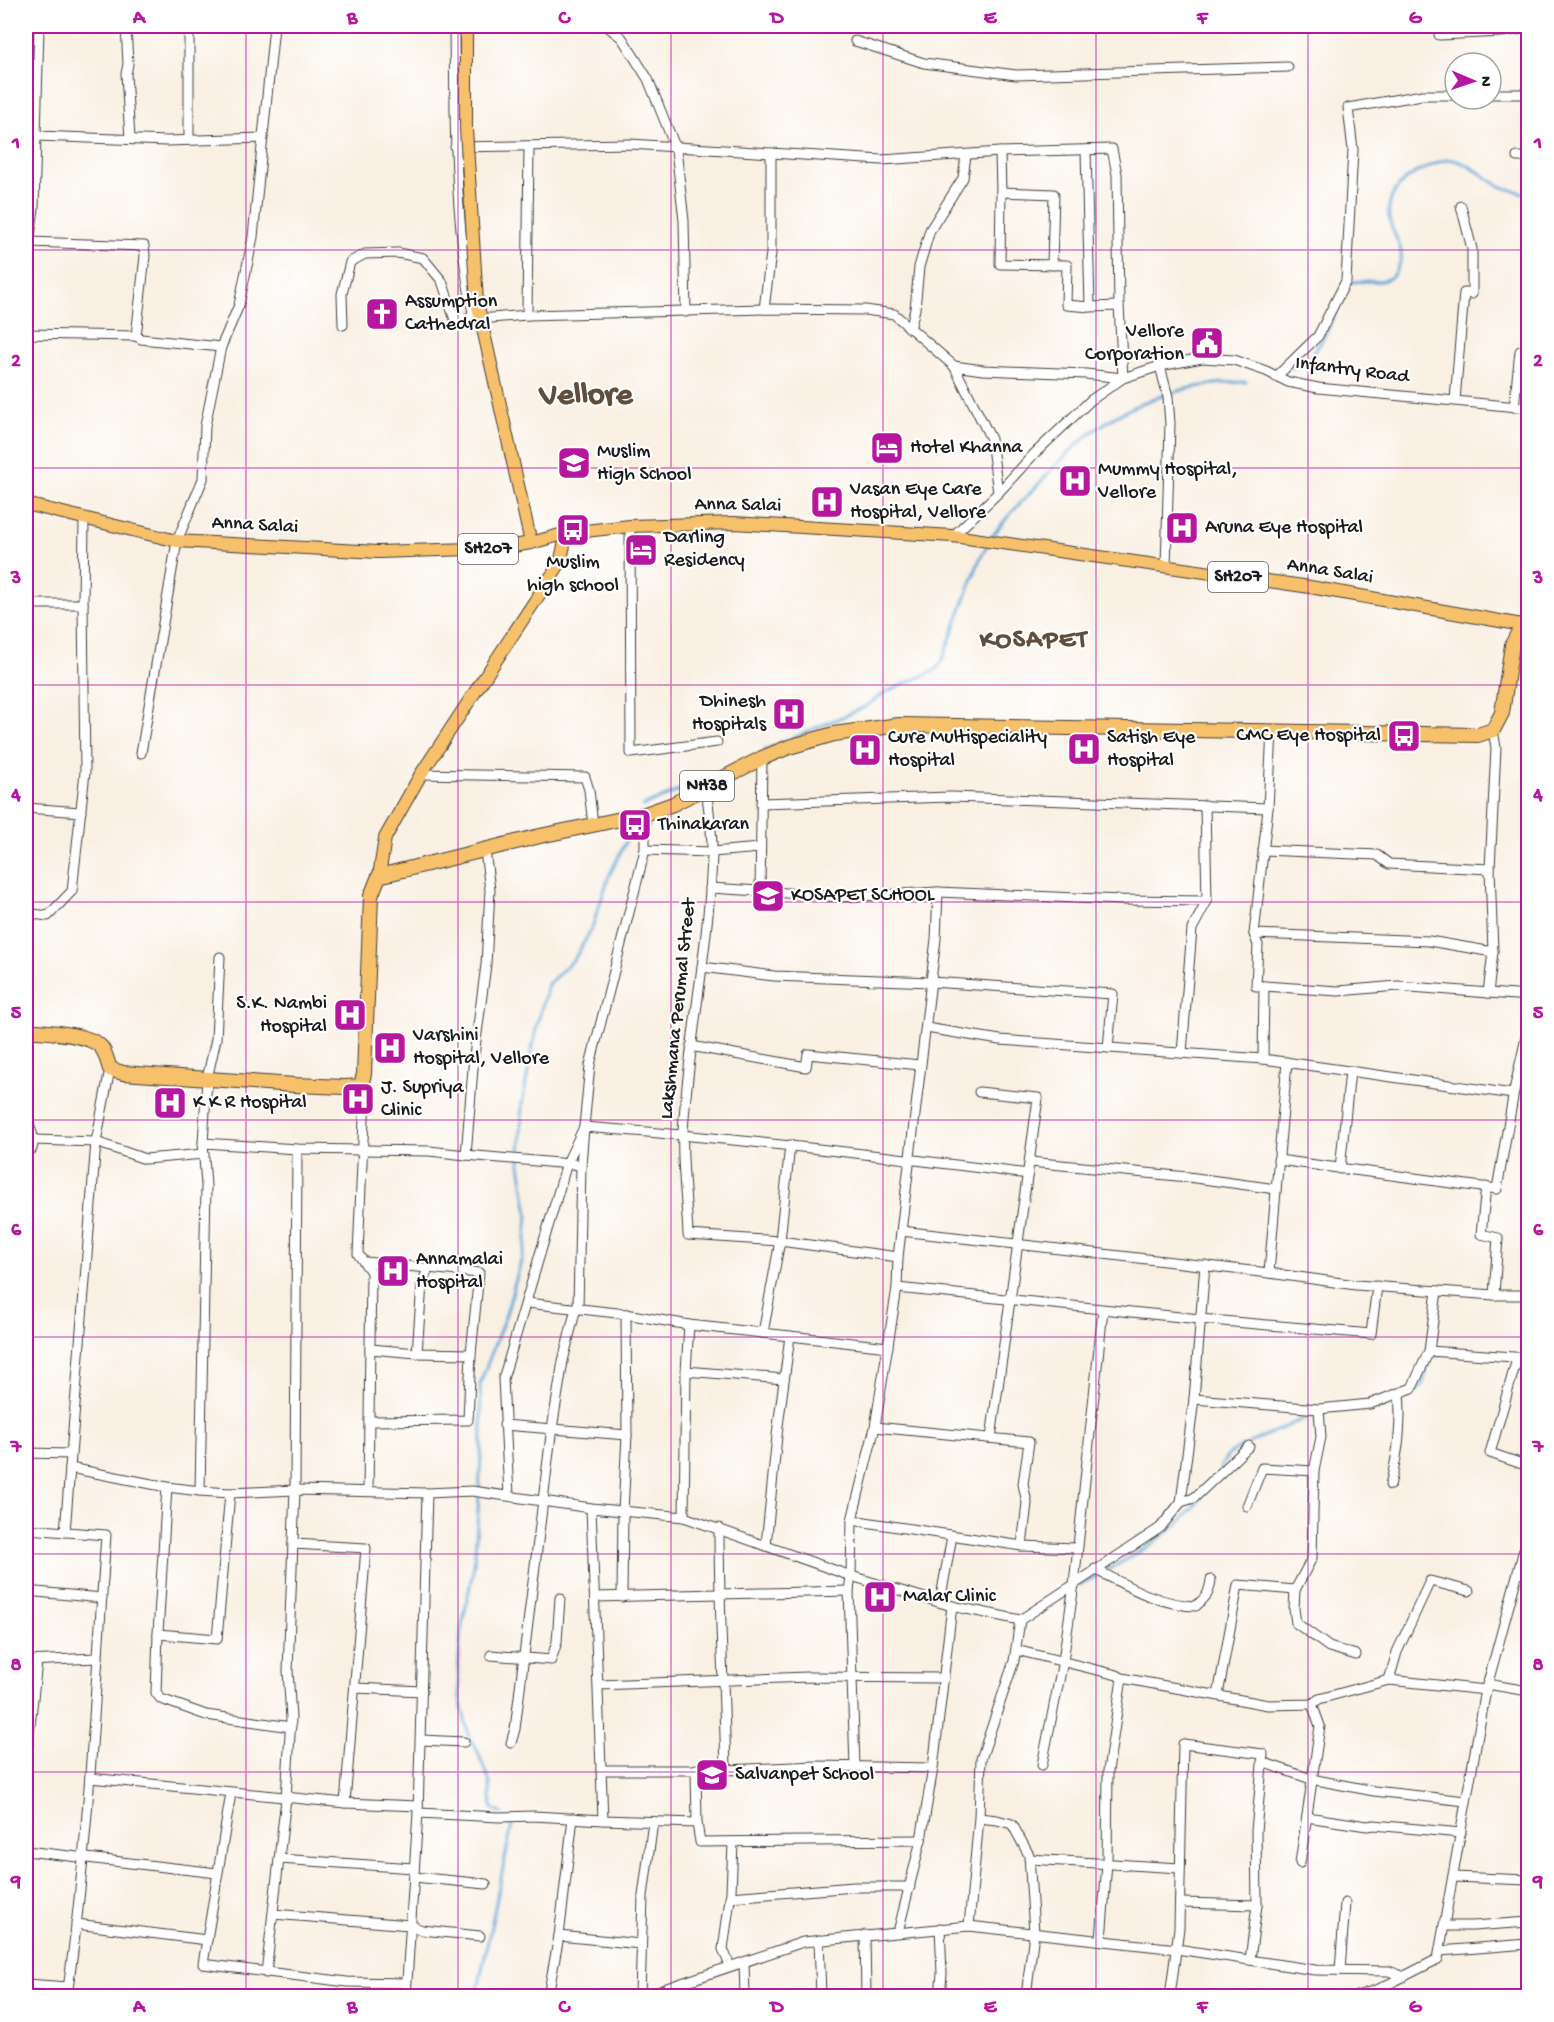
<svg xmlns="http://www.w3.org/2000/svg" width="1554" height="2022" viewBox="0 0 1554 2022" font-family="'Gochi Hand',sans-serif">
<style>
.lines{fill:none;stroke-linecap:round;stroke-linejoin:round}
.stream{stroke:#62a7d7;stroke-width:3}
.minor-casing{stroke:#3d3c3a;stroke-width:11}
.major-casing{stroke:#3d3c3a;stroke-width:14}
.highway-casing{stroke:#3d3c3a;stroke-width:16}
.minor{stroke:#fff;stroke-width:9}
.major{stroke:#f7c06b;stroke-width:12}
.highway{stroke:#f7c06b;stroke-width:14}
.major-bridge-casing{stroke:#3d3c3a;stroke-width:14;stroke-linecap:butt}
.major-bridge{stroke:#f7c06b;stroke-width:12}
.grid{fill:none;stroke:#b5179e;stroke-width:1.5;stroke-opacity:0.55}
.labels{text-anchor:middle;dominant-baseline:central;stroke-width:4.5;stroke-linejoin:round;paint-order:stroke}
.shield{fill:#fff;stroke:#606060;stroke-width:1.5}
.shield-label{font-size:18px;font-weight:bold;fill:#1c1c1c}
.poi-label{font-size:20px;fill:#1c1c1c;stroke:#fff;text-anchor:start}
.street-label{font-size:20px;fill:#1c1c1c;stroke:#fff}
.district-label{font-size:26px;font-weight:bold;letter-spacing:1.5px;fill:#604e3d;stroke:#fff}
.town-label{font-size:32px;font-weight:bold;fill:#604e3d;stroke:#fff}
.neatline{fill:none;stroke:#b5179e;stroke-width:2}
.grid-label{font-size:20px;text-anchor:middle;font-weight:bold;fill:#b5179e}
</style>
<rect width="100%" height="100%" fill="#fff"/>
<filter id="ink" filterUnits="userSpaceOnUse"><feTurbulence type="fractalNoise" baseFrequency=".0167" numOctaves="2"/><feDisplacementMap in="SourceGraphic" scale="12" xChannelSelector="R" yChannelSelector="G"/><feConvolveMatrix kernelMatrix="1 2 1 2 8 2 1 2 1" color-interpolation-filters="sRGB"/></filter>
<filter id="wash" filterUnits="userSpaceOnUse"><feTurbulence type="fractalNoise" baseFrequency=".008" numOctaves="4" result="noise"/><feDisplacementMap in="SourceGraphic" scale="24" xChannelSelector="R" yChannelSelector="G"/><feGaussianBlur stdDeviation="1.35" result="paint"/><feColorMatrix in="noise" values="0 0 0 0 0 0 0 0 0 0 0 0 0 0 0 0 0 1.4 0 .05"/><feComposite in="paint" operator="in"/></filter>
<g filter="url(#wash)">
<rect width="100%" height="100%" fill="#f9f0e3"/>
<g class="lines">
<g class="stream">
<path d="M1348,283c14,-5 38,4 47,-10 16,-25 -4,-35 -6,-56 -3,-27 18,-41 39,-50 9,-4 17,-9 26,-7 17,4 30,17 44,25 10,5 20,6 30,9"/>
<path d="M1293,368c25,-12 35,-37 45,-62"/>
<path d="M992,537c12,-18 28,-34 43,-49 20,-22 42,-46 67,-63 41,-28 94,-43 144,-43"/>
<polyline points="764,750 863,708 888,691 936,670 942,661 981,556 987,546"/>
<polyline points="643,806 713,776"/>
<path d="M1400,1399c26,-6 25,-20 29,-43h11"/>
<polyline points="1249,1443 1317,1413"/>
<polyline points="1220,1468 1228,1455 1243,1446"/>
<path d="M1080,1585c43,-24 94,-47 122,-89"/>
<polyline points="502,1813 493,1809 490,1798 490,1783 477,1750 469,1737 460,1699 458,1670 461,1631 474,1565 478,1512 482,1437 480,1384 507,1311 525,1247 528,1214 520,1164 522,1104 536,1029 548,984 575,958 592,928 609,876 634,825"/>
<polyline points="479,1996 478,1989 512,1825 509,1820"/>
</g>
</g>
</g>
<g filter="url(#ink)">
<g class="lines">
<defs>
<g id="minor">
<polyline points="126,26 128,64 126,74 130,139"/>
<polyline points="189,26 189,140"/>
<path d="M454,26c1,95 0,192 19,287l2,4 5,2"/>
<polyline points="607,26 622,38 648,79 676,149 684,221 686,312"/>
<polyline points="1439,35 1502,32 1528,28"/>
<polyline points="855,41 924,63 1016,75 1288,67"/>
<polyline points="1491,94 1528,94"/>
<polyline points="37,136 167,141 263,138"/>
<polyline points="1086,150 1090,307"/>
<polyline points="1000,152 1001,192 1000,264 1067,265 1066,305 1090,307 1119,306"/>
<polyline points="1517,157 1528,157"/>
<polyline points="1001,192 1054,194 1052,265"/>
<polyline points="29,242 144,246 145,256 136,336"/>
<polyline points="26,265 34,208 39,26"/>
<polyline points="764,309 771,253 771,153"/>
<polyline points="527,315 529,146"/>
<polyline points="343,325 342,294 350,262 365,254 398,253 423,258 442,281 454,317 480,319 527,315 764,309 865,310 894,314 954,366 983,370 1086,374 1123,378 1119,306 1117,174 1112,149 1000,152 882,160 630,144 455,147"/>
<polyline points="910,329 915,309 919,267 930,230 963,178 966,155"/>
<polyline points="26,334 136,336 141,339 221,347 239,305 253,237 274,26"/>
<polyline points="954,366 991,439 998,493"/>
<polyline points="1160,366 1168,397 1170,424 1166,567"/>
<polyline points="1276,377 1318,336 1346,281 1353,150 1348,108 1422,95 1455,95"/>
<polyline points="1455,400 1464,293 1472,294 1472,249 1461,206"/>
<polyline points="1514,407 1520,351 1528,352"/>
<polyline points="630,526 631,753 717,742"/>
<polyline points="953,536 998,493 1034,454 1091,400 1123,378 1160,366 1202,358 1234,360 1266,371 1288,382 1318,388 1528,408"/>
<polyline points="26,604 83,604"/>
<polyline points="141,753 177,541 203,479 205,426 221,347"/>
<polyline points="762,758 760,891 840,897 938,892 1121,900 1207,901"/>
<polyline points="421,774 585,777 589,790 593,825"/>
<path d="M706,786c2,23 7,46 6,69 -3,92 -23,183 -29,276 -2,33 4,71 5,104l92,6 118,16"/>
<polyline points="761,803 951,797 1268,808"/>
<polyline points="26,808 81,812"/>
<polyline points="645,850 712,852 760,848"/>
<polyline points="1263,850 1377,855 1389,864 1490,869 1496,748 1493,730"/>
<polyline points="710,888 760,891"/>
<polyline points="26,913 48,916 72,891 85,772 83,604 84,518"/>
<polyline points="1254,934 1429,941 1493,952"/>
<polyline points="702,967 774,976 931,982 1113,994 1108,1048"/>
<polyline points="1264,986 1338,991 1398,986 1528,996"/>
<polyline points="1488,993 1493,952 1490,869"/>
<polyline points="926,1028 1000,1040 1263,1059 1513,1094"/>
<polyline points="691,1046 806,1067 808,1054 920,1065"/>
<polyline points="1182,1053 1192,929 1207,901 1205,805"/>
<polyline points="1263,1059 1264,986 1256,986 1258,945 1254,934 1268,808 1272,731"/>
<polyline points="110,1069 96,1142 70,1468 167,1487 200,1491 230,1493 295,1490 427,1493 472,1491 591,1508 684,1517 851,1576 952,1606 1020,1620 1160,1528 1181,1502 1194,1399 1205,1265"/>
<polyline points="361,1086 365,1096 358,1254 371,1272 368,1491"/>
<polyline points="979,1092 1038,1098 991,1438"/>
<polyline points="26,1113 34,1140 32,1149 26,1151"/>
<polyline points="34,1140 96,1142 145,1159 204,1154"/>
<polyline points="203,1143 297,1149 429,1151 466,1155 474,1056 486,965 490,890 485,851"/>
<polyline points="790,1145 780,1241 763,1333 888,1347"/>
<polyline points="466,1155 581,1165"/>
<polyline points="1278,1160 1497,1189 1515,1086 1528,1029"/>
<polyline points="1030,1162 1188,1177 1276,1189"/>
<polyline points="1340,1169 1350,1071"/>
<polyline points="1486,1187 1481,1234 1498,1238 1494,1295"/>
<polyline points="901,1231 1269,1273 1356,1285 1494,1295 1528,1295"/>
<polyline points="365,1262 479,1273 471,1354 468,1420 369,1421"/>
<polyline points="1269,1273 1287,1062"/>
<polyline points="897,1288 1200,1319 1371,1334 1377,1286"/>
<polyline points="527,1303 626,1314 627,1435 623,1511 622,1597"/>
<polyline points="626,1314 689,1325 763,1333"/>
<polyline points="370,1349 417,1353 471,1354"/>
<polyline points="1429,1351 1528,1358"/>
<polyline points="417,1353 422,1284 428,1269"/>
<polyline points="1517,1359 1490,1453 1528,1466"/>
<polyline points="686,1371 784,1379"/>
<polyline points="1194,1399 1319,1409 1370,1404 1412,1388 1429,1351 1437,1291"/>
<polyline points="1319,1409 1321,1437 1314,1471 1312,1558 1295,1590 1294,1609 1296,1623 1329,1647 1356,1655"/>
<polyline points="504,1425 627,1435"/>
<polyline points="875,1427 1029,1442 1023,1484 1027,1503 1022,1546"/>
<polyline points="26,1453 71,1454"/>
<path d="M1390,1485c8,-30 12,-61 9,-92"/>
<polyline points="167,1487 158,1634 217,1639 230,1493"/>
<polyline points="200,1491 206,1186 203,1143 207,1079 216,1039 220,957"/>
<polyline points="509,1495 503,1379 567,1163 584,1127 590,1065 645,850 645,814"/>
<polyline points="1181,1502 1194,1498 1249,1446"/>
<polyline points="1247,1506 1262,1468 1314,1471"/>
<polyline points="591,1508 603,1820"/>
<polyline points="684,1517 686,1371 689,1325"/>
<polyline points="852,1520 1022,1546 1077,1548"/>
<path d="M719,1528c0,81 5,161 7,242"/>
<polyline points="65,1532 70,1468"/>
<polyline points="293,1544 366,1548 345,1803"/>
<polyline points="766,1545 778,1426 790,1336"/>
<path d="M26,1559l2,-30 78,6c-11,154 -17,309 -39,461"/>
<path d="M1095,1569c32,17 64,36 101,37 11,-10 13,-12 15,-26"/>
<polyline points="26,1591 102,1598"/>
<polyline points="595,1597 849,1591"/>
<polyline points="940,1602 952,1536"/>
<polyline points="158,1634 156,1693 161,1699 206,1715 291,1727"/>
<polyline points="1016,1650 1117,1675 1122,1678 1268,1705 1312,1704 1319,1699 1389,1680 1486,1690"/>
<polyline points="491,1655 551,1660 557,1642 560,1598"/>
<polyline points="26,1661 98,1658"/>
<polyline points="1389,1680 1397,1652 1430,1581 1469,1591"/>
<polyline points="1487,1684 1528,1691"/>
<polyline points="599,1685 808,1677 944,1678"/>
<polyline points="355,1688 422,1691"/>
<polyline points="1218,1695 1238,1585 1295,1590"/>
<polyline points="421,1740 464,1742"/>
<path d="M511,1743l4,-14 36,-294 12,-74 12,-49 3,-3 3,-144 3,-38c149,11 296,28 444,47"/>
<polyline points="26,1762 37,1662"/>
<polyline points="1262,1762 1311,1779 1374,1791 1466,1801"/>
<polyline points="1042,1765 1063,1661 1074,1584 1103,1310"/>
<polyline points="855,1766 849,1591 851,1576 852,1520 875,1427 897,1288 898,1257 936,939 938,892"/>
<polyline points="696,1769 697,1823 700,1842 921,1840"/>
<polyline points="601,1770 726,1770 816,1766 933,1768"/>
<polyline points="90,1778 345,1803 418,1806"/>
<polyline points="231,1793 203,1964 347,1982 406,1983"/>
<polyline points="418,1813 499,1817 534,1816 603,1820 697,1823"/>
<polyline points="1307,1817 1367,1826 1374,1825 1461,1833"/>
<polyline points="979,1818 997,1820 1012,1824 1029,1855 1034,1933 1026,1996"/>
<polyline points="26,1851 217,1873"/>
<polyline points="279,1859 414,1868"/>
<polyline points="1029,1859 1180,1868"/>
<polyline points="1300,1863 1320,1726 1312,1704"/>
<polyline points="414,1877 486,1884"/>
<polyline points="1453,1877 1528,1880"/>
<polyline points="730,1897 854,1887 910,1887"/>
<polyline points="1180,1903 1257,1905"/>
<polyline points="273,1914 410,1925 422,1930 480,1936"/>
<polyline points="76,1924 207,1940"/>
<polyline points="969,1926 979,1818 981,1759 1014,1661 1020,1620"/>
<polyline points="1444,1926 1473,1926 1528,1922"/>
<polyline points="898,1932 921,1840 933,1768 952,1606"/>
<polyline points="865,1935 866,1996"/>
<polyline points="559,1936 641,1944"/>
<polyline points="819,1940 821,1996"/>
<polyline points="1101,1940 1107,1863 1108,1771 1122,1678"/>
<polyline points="1440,1951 1528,1944"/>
<polyline points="744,1962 745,1996"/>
<polyline points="730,1966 723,1949 731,1892 733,1843"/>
<polyline points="1340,1970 1345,1903"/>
<polyline points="266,1973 286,1798 291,1718 288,1671 295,1490 297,1149"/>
<polyline points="26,1984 68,1987"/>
<polyline points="406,1996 418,1813 427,1493"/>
<polyline points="548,1996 559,1936 573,1818"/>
<polyline points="640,1996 643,1896 653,1822"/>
<polyline points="650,1996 667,1988 803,1942 969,1926 1177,1949 1315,1970 1389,1971 1404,1977"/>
<polyline points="940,1996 942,1974 940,1928"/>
<polyline points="1170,1996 1179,1928 1183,1744 1263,1754 1256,1831 1257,1905 1250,1960"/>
<polyline points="1357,1996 1379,1989 1438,1959 1486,1690 1528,1535"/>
</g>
<g id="major">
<polyline points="477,302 531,543"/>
<polyline points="26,504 177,541 378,552 501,548 531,543 567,533 630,526 734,523 953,536 1310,587 1522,625"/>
<polyline points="379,876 385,838 421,774 560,563 567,533"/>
</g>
<path id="highway" d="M26,1030c17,2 63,3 75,17 5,6 6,14 9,22l13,4 172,12 50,2 16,-1 3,-12 7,-178 8,-20 161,-40 105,-22 28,-10 89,-46 27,-11 45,-13 65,-9 579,10 15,-5 9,-17 10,-68 10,-20"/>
</defs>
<use href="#minor" class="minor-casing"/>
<use href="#major" class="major-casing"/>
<use href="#highway" class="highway-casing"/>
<use href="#minor" class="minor"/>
<use href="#major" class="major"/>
<use href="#highway" class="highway"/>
<defs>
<polyline id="major-bridge" points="466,26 466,129 477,302"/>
</defs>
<use href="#major-bridge" class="major-bridge-casing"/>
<use href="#major-bridge" class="major-bridge"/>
</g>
</g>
<path class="grid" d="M246,26v1970M458,26v1970M671,26v1970M883,26v1970M1096,26v1970M1308,26v1970M26,250h1502M26,468h1502M26,685h1502M26,902h1502M26,1120h1502M26,1337h1502M26,1554h1502M26,1772h1502"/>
<defs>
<symbol id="church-square" viewBox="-11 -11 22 22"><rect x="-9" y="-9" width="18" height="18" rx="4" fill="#b5179e" stroke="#fff"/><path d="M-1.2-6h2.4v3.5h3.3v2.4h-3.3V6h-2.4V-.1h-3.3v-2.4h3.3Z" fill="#fff"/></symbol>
<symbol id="civic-square" viewBox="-11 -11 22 22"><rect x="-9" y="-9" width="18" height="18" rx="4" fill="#b5179e" stroke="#fff"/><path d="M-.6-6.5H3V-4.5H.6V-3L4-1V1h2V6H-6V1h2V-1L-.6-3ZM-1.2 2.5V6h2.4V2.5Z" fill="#fff"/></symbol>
<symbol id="hotel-square" viewBox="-11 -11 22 22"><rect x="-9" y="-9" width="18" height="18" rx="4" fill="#b5179e" stroke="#fff"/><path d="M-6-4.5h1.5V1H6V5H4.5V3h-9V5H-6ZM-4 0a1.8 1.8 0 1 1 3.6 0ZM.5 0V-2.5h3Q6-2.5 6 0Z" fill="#fff"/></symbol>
<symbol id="school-square" viewBox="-11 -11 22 22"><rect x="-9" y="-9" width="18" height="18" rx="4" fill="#b5179e" stroke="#fff"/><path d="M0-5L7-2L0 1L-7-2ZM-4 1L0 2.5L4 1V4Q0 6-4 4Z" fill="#fff"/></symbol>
<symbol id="hospital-square" viewBox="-11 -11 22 22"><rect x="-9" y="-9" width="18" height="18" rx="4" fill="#b5179e" stroke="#fff"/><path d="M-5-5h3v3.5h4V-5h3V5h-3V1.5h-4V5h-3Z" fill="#fff"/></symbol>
<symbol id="bus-square" viewBox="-11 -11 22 22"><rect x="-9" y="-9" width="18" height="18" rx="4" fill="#b5179e" stroke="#fff"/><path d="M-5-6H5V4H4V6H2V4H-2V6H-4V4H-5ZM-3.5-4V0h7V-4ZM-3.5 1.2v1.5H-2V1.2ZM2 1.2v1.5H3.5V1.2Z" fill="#fff"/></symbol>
</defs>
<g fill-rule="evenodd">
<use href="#church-square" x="363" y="295" width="38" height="38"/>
<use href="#civic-square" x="1188" y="324" width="38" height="38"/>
<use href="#hotel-square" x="868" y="429" width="38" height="38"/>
<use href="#school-square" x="555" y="444" width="38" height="38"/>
<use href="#hospital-square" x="1056" y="462" width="38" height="38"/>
<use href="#hospital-square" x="808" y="483" width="38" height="38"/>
<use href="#hospital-square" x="1163" y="509" width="38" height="38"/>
<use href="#bus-square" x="554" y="511" width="38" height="38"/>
<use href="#hotel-square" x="622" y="531" width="38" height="38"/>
<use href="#hospital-square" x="770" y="695" width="38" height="38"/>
<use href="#bus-square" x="1385" y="717" width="38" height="38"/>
<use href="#hospital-square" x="1065" y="730" width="38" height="38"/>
<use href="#hospital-square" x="846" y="731" width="38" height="38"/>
<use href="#bus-square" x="616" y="806" width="38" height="38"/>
<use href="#school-square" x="749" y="877" width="38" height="38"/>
<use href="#hospital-square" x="331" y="996" width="38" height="38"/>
<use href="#hospital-square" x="371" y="1029" width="38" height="38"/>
<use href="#hospital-square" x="339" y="1080" width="38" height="38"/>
<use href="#hospital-square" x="151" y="1084" width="38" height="38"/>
<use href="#hospital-square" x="374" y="1252" width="38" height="38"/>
<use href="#hospital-square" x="861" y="1578" width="38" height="38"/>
<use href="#school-square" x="693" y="1756" width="38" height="38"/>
</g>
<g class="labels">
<g class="shield">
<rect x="458" y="534" width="60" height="30" rx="4.5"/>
<rect x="1208" y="562" width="60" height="30" rx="4.5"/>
<rect x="680" y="771" width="54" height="30" rx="4.5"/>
</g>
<g class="shield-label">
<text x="488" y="549">SH207</text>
<text x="1238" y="577">SH207</text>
<text x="707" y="786">NH38</text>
</g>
<g class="poi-label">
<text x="405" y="302">Assumption<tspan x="405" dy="23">Cathedral</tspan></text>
<text x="1184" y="332" text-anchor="end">Vellore<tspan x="1184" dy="23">Corporation</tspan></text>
<text x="910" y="448">Hotel Khanna</text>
<text x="597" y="452">Muslim<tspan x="597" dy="23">High School</tspan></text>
<text x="1098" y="470">Mummy Hospital,<tspan x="1098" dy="23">Vellore</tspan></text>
<text x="850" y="490">Vasan Eye Care<tspan x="850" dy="23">Hospital, Vellore</tspan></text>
<text x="1205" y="528">Aruna Eye Hospital</text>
<text x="664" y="538">Darling<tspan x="664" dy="23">Residency</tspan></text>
<text x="573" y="563" text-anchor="middle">Muslim<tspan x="573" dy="23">high school</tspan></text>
<text x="766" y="702" text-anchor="end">Dhinesh<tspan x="766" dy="23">Hospitals</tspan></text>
<text x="1381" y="736" text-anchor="end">CMC Eye Hospital</text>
<text x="888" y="738">Cure Multispeciality<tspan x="888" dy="23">Hospital</tspan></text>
<text x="1107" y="738">Satish Eye<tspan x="1107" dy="23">Hospital</tspan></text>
<text x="658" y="825">Thinakaran</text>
<text x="791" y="896">KOSAPET SCHOOL</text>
<text x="327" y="1004" text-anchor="end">S.K. Nambi<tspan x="327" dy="23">Hospital</tspan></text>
<text x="413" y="1036">Varshini<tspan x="413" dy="23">Hospital, Vellore</tspan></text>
<text x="381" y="1088">J. Supriya<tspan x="381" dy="23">Clinic</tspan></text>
<text x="193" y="1103">K K R Hospital</text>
<text x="416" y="1260">Annamalai<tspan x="416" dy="23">Hospital</tspan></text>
<text x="903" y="1597">Malar Clinic</text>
<text x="735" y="1775">Salvanpet School</text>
</g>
<g class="street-label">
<text transform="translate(1352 371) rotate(7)">Infantry Road</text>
<text transform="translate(738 506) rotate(1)">Anna Salai</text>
<text transform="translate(255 526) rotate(3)">Anna Salai</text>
<text transform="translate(1330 572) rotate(9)">Anna Salai</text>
<text transform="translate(679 1009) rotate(-84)">Lakshmana Perumal Street</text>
</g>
<g class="district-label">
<text x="1034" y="641">KOSAPET</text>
</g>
<g class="town-label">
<text x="586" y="397">Vellore</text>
</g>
</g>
<rect width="1554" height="2022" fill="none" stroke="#fff" stroke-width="66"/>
<g transform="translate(1473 81) rotate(92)"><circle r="28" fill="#ffffff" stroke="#a4a4a4" stroke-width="1.5"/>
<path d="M0-4.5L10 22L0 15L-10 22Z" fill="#b5179e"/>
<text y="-9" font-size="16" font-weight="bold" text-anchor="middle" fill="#1c1c1c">N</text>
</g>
<rect x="33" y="33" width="1488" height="1956" class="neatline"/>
<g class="grid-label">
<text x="139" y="23">A</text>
<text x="352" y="23">B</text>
<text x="564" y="23">C</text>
<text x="777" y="23">D</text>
<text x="990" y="23">E</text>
<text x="1202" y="23">F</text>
<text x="1415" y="23">G</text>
<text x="16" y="148">1</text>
<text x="1538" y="148">1</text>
<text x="16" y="366">2</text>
<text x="1538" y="366">2</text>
<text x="16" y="583">3</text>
<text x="1538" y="583">3</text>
<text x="16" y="800">4</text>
<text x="1538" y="800">4</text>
<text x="16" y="1018">5</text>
<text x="1538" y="1018">5</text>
<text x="16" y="1235">6</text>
<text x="1538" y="1235">6</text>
<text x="16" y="1452">7</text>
<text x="1538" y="1452">7</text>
<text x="16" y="1670">8</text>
<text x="1538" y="1670">8</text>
<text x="16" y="1887">9</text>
<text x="1538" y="1887">9</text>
<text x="139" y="2012">A</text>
<text x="352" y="2012">B</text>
<text x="564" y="2012">C</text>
<text x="777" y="2012">D</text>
<text x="990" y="2012">E</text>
<text x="1202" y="2012">F</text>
<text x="1415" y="2012">G</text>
</g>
</svg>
